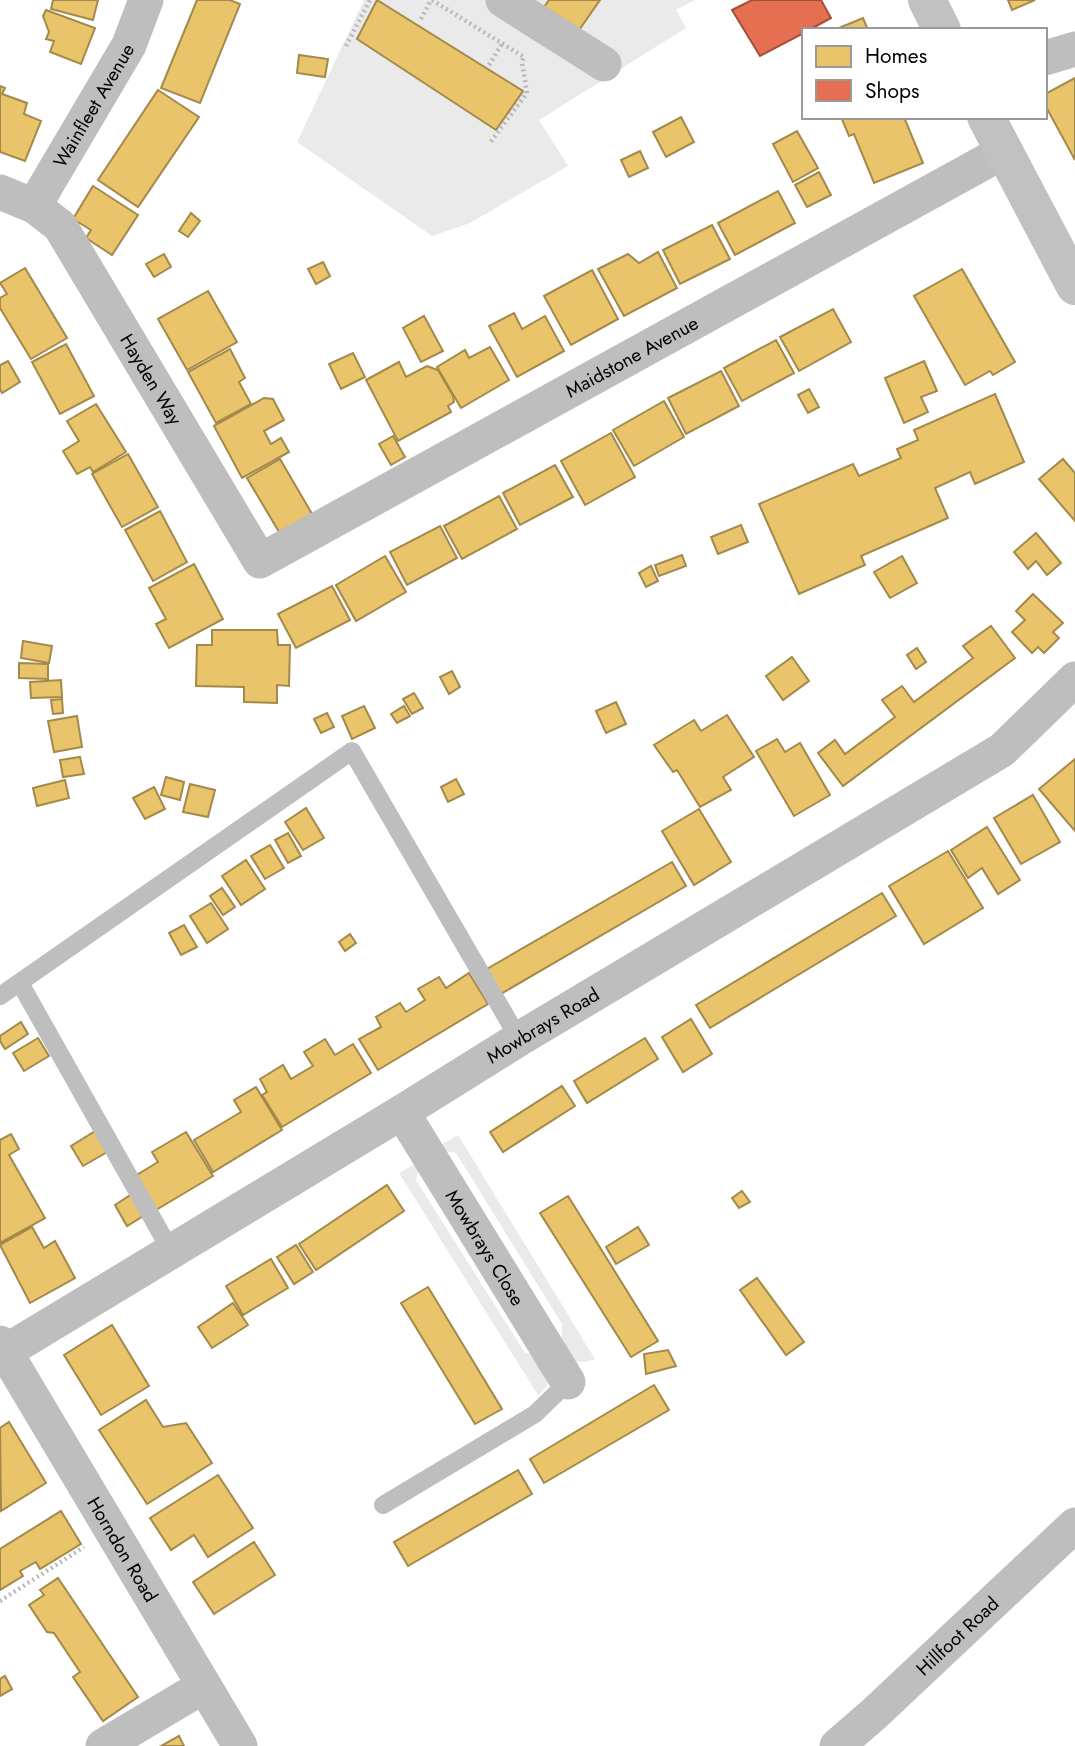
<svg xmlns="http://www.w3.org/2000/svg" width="1075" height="1746" viewBox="0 0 1075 1746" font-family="Jost,sans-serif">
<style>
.green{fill:#eaeaea}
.homes{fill:#e9c46a;stroke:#a3894a;stroke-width:2}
.shops{fill:#e76f51;stroke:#a24e39;stroke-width:2}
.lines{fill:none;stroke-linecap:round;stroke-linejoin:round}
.path{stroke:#b8b8b8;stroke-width:4.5;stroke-dasharray:2 3.5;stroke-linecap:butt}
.service{stroke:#bebebe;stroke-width:18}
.minor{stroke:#bebebe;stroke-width:35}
.secondary{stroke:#c1c1c1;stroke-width:38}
.labels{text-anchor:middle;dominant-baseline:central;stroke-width:7;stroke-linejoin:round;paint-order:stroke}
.street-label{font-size:19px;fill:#000;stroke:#fff}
</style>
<rect width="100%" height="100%" fill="#fff"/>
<g class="green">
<polygon points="364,0 695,0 676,10 686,28 539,120 568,166 470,223 432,236 297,142"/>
<polygon points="458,1135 595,1359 585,1362 571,1361 562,1349 562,1324 456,1153 441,1151 439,1146"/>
<path d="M421,1161l-5,19 109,173 18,2c6,16 11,29 -5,40l-139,-222z"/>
</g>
<g class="homes">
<polygon points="53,0 98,0 93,20 51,9"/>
<polygon points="197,0 230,0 240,4 200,103 161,88"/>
<polygon points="377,0 523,91 496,130 357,39"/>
<polygon points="549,0 600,0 575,36 540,13"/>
<polygon points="1008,0 1035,0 1012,10"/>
<polygon points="46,10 95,28 81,64 50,52 54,41 46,39 49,32 43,16"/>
<polygon points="863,18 868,30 834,30"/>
<polygon points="299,55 328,59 325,77 297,73"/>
<polygon points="1075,78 1075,160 1045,105 1045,94"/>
<polygon points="0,86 5,88 2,94 27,103 24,114 41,121 25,161 0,152"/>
<polygon points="158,90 199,117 138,207 98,180"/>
<polygon points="681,117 694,142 666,157 653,132"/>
<polygon points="841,117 904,117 923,163 874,183 854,134 849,136"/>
<polygon points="797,131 818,168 793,182 773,144"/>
<polygon points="640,151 648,168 629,177 621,160"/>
<polygon points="819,172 831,195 807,207 795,185"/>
<polygon points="93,186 138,215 112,255 86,238 91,230 73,219"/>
<polygon points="778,191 795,223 735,255 718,223"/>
<polygon points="191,213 200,221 188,237 179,231"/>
<polygon points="712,225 730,259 680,284 663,250"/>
<polygon points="658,252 677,288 624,316 598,269 628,254 639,263"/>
<polygon points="164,254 171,267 154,277 146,264"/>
<polygon points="323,262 330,276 316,284 308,269"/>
<polygon points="25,268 67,338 31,359 0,308 0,298 7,294 0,283"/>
<polygon points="962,269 1015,362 993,375 990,371 965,385 914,296"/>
<polygon points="592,270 618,319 571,345 544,296"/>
<polygon points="208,291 237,342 187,370 158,319"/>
<polygon points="833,309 851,342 799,371 780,337"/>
<polygon points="514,313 522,329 545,316 564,351 517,377 489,326"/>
<polygon points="424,316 443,351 421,362 403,328"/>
<polygon points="776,340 794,373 742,401 724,368"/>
<polygon points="66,344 94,396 60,414 32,362"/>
<polygon points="490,347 509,380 461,408 437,367 465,350 469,358"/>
<polygon points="230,349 245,378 239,382 251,404 216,423 188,372"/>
<polygon points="353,353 365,377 341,389 329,364"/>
<polygon points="8,361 20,382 2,393 0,389 0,365"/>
<polygon points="924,361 937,391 921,397 928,412 904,423 885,378"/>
<polygon points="399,362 406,377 427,366 438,370 453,396 454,402 448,406 451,412 398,441 366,380"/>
<polygon points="721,371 739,406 686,434 668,398"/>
<polygon points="809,389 819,407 808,413 798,395"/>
<polygon points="995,394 1024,462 975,484 970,472 935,488 948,518 861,556 865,565 799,594 759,504 853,464 859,476 901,458 897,449 918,440 914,430"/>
<polygon points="264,398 273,399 284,420 264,431 271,444 281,438 289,452 242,478 214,426"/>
<polygon points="664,401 684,437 634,466 613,430"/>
<polygon points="96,404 126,452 93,472 90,467 77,474 63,451 79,441 67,421"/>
<polygon points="611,433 635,477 585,505 561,461"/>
<polygon points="393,436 405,457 391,465 379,444"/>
<polygon points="128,454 158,507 122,527 92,474"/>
<polygon points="280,459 315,519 282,537 247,478"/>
<polygon points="1063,459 1075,473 1075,521 1039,479"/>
<polygon points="555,465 573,497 520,525 503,493"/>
<polygon points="499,496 517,529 462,559 444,526"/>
<polygon points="160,511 187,562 153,581 125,530"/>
<polygon points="741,525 748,542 718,554 711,537"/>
<polygon points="440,526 457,558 407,585 390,552"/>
<polygon points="1036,533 1061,563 1047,575 1036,561 1028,569 1014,552"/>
<polygon points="682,555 686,566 659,576 655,565"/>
<polygon points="385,556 406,592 356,621 336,585"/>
<polygon points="902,556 917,583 890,598 874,572"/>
<polygon points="194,564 223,619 169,648 156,624 166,619 149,588"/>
<polygon points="651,566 658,581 646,587 639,573"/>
<polygon points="332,586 350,620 296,648 278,614"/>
<polygon points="1033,594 1063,623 1053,632 1059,638 1044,653 1038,647 1032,653 1012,632 1025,620 1016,611"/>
<polygon points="991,626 1015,658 843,786 818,753 835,740 845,754 895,717 882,700 902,686 914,702 973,658 963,646"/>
<polygon points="212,630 277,630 278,645 290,645 289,686 277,685 277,703 244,702 244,687 196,686 197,645 212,645"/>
<polygon points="23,641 52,646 49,663 21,658"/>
<polygon points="917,648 926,662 916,669 907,655"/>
<polygon points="792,657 809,681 783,700 766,676"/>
<polygon points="19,663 48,664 48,679 19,678"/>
<polygon points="452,671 460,687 449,694 440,677"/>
<polygon points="61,680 62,697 31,698 30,682"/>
<polygon points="414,693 423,708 412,714 403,699"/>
<polygon points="62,699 63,713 53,714 51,700"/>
<polygon points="616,702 626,724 606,733 596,711"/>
<polygon points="364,706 375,728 352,739 342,716"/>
<polygon points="404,706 410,716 397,723 391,714"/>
<polygon points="327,713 334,727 321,733 314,719"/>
<polygon points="727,715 754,757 723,777 731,790 700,807 677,770 673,772 654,745 694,720 701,731"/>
<polygon points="77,716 82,747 54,752 48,721"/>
<polygon points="777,739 785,752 800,743 830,795 794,816 756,751"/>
<polygon points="80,757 84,774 63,777 60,760"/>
<polygon points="1075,759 1075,831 1039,789"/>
<polygon points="166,777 184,782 180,800 161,795"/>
<polygon points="456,779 464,794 448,802 441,787"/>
<polygon points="65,780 69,798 37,806 33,788"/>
<polygon points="190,784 215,790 208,817 183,812"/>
<polygon points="154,787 165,809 145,819 133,798"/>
<polygon points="1033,795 1060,842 1021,864 994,818"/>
<polygon points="306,808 324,838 303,850 285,822"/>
<polygon points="699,809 731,862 694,885 662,831"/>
<polygon points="987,827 1020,880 998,894 982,868 968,878 951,850"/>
<polygon points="288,833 301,856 288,863 275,840"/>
<polygon points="270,845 284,868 265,879 251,856"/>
<polygon points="948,851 983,908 924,944 889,886"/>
<polygon points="246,860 265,889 241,905 222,876"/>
<polygon points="672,862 686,886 499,995 485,970"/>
<polygon points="222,888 235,907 223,915 210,896"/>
<polygon points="882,893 896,916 710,1028 696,1005"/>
<polygon points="211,903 228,929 207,943 190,916"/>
<polygon points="184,925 197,947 181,955 169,933"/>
<polygon points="350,934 356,943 345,951 339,942"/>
<polygon points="469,973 488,1004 378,1070 359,1039 381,1027 376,1017 400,1003 406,1012 425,1000 418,989 439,977 446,988"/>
<polygon points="691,1019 712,1054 683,1072 662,1037"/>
<polygon points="21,1022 28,1034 5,1049 0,1041 0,1036"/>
<polygon points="38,1038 49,1056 24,1071 13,1053"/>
<polygon points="645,1038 658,1059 587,1103 574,1081"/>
<polygon points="325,1039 335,1055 353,1044 371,1073 282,1127 262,1095 267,1092 260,1079 283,1065 291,1079 313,1066 304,1052"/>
<polygon points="562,1086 575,1106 503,1152 490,1132"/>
<polygon points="256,1087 282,1130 213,1172 194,1140 241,1112 234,1100"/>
<polygon points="97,1130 109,1151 83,1166 71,1146"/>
<polygon points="186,1132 213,1176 156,1210 135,1176 158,1162 152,1152"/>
<polygon points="11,1134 19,1149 9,1155 45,1218 0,1243 0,1140"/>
<polygon points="387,1185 404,1211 316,1270 299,1244"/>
<polygon points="742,1191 750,1202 739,1208 732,1198"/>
<polygon points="132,1194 145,1215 127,1226 115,1205"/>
<polygon points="568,1196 658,1341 631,1357 540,1213"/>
<polygon points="32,1227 44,1248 55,1241 75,1278 30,1303 0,1245"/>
<polygon points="638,1227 649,1245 616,1264 606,1247"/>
<polygon points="296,1245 313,1272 294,1284 277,1257"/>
<polygon points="271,1259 288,1288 243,1315 226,1286"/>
<polygon points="757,1278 804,1342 786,1355 740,1290"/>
<polygon points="428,1287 502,1409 475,1424 401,1303"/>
<polygon points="233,1303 248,1325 212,1348 198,1327"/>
<polygon points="112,1325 149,1386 101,1415 64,1355"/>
<polygon points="668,1350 676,1366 646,1374 644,1354"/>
<polygon points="654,1385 669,1410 544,1483 530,1459"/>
<polygon points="146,1400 163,1427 186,1423 212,1463 147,1504 99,1430"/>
<polygon points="9,1422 46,1483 1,1511 0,1428"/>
<polygon points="518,1470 532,1494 408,1566 394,1542"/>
<polygon points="218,1475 253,1528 208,1557 194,1535 171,1550 150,1518"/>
<polygon points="61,1511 81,1544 40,1569 36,1562 20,1571 23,1576 0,1590 0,1549"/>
<polygon points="254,1542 275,1575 214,1614 193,1582"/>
<polygon points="58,1578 138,1697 103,1721 73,1677 80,1672 54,1633 47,1632 29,1605 44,1595 40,1590"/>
<polygon points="5,1676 12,1689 0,1696 0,1679"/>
<polygon points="179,1736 184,1746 161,1746"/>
</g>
<polygon class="shops" points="752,0 821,0 831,18 809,30 804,30 804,33 760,56 732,10"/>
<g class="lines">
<g class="path">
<polyline points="432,0 524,57 522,62 527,93 489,144"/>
<polyline points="421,19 431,0"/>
<polyline points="346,46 370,0"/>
<polyline points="489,65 503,42"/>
<polyline points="0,1601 84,1547"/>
</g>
<g class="service">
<polyline points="20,983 172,1253"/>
<polyline points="0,996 352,751 519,1039"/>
<polyline points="383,1505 535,1414 568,1382"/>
</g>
<g class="minor">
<polyline points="503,0 604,64"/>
<polyline points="1045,58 1075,49"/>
<path id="s1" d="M0,192l34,14 26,20 200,335 743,-409"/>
<path id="s2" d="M34,206l95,-161 17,-45"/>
<path id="s3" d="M402,1112l166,270"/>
<path id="s4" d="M0,1343l240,403"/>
<path id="s5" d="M0,1355l402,-243 117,-73 483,-289 73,-71"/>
<polyline points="103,1746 204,1686"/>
<path id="s6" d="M837,1746l37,-32 201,-189"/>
</g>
<g class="secondary">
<polyline points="927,0 942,30"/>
<polyline points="986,117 1075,286"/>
</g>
</g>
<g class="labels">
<g class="street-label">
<text stroke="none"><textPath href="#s2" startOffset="117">Wainfleet Avenue</textPath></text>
<text stroke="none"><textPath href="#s1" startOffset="884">Maidstone Avenue</textPath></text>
<text stroke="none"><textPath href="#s1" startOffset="248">Hayden Way</textPath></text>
<text stroke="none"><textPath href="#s5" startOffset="635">Mowbrays Road</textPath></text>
<text stroke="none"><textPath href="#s3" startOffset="159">Mowbrays Close</textPath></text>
<text stroke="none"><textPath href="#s4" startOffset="240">Horndon Road</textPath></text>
<text stroke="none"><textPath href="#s6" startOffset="163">Hillfoot Road</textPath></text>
</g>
</g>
<rect x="802" y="28" width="245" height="91" fill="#ffffff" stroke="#999999" stroke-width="2"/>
<rect x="816" y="46" width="35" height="21" fill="#e9c46a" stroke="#999999" stroke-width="2"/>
<text x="865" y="63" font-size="21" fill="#000000">Homes</text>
<rect x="816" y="80" width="35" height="21" fill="#e76f51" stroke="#999999" stroke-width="2"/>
<text x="865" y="98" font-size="21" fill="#000000">Shops</text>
</svg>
